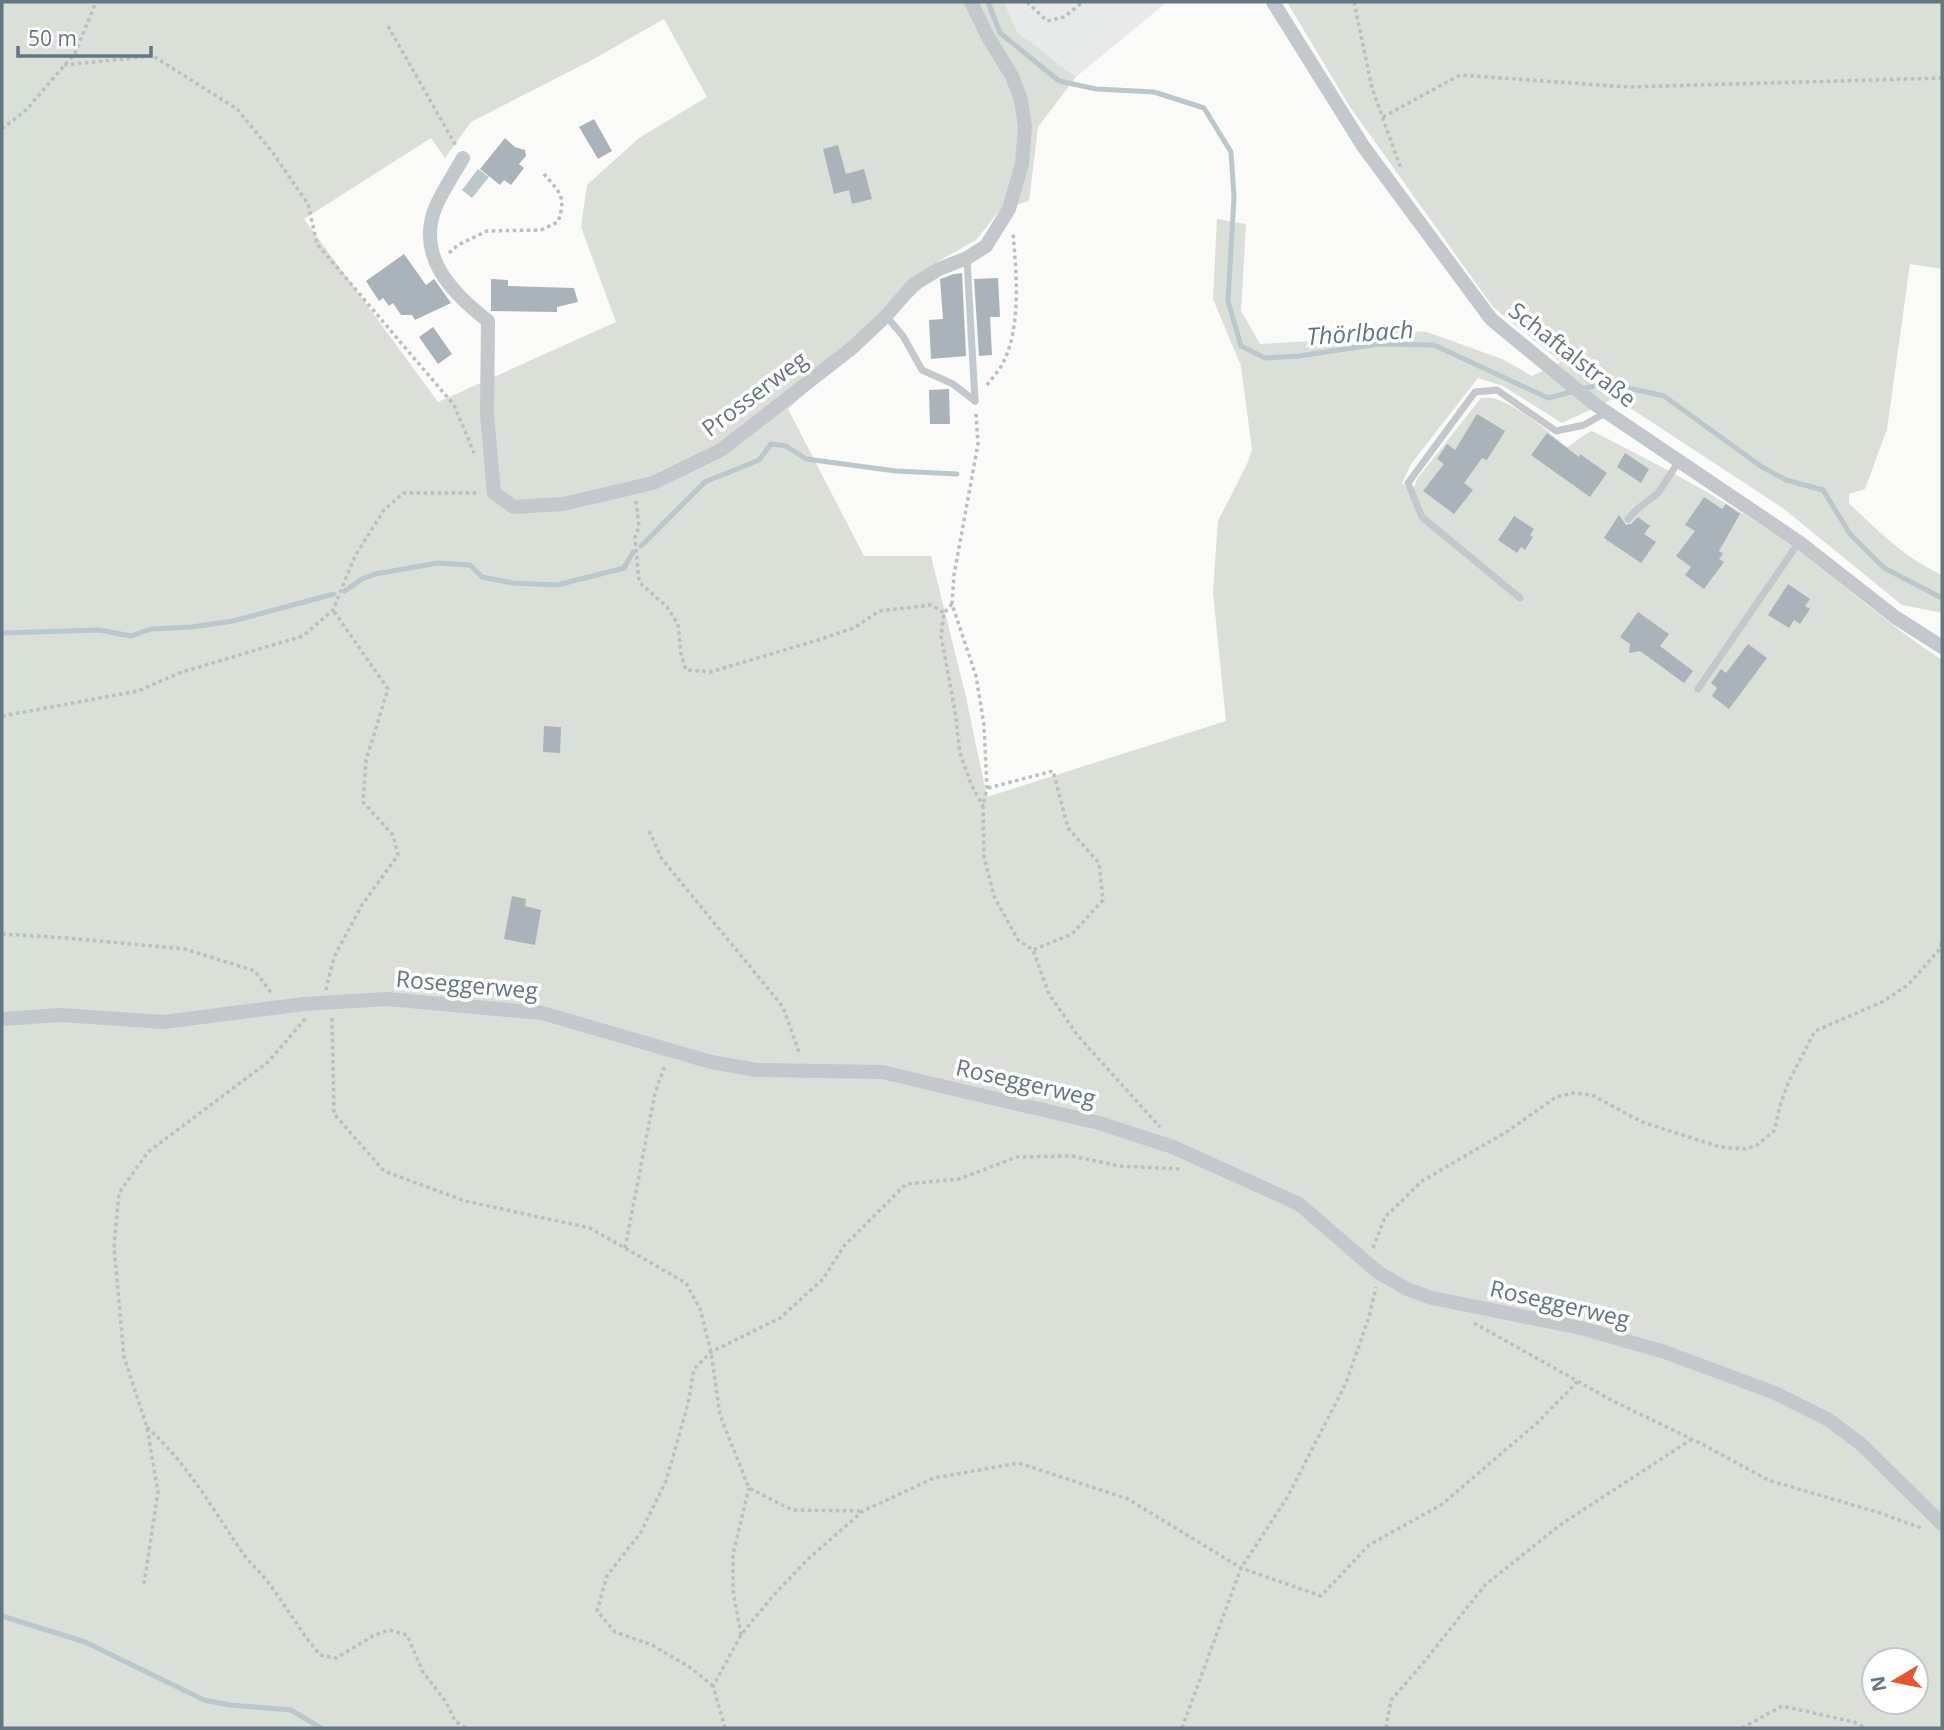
<svg xmlns="http://www.w3.org/2000/svg" width="1944" height="1730" viewBox="0 0 1944 1730" font-family="'Open Sans',sans-serif">
<style>
.built{fill:#e8e9e9}
.green{fill:#dadfd7;fill-rule:evenodd}
.water{fill:#bbc7cb}
.lines{fill:none;stroke-linecap:round;stroke-linejoin:round}
.stream{stroke:#bbc7cb;stroke-width:5}
.building{fill:#aab3b9}
.path{stroke:#bbbfc2;stroke-width:3.5;stroke-dasharray:3.5 3.5;stroke-linecap:butt}
.service{stroke:#c3c8cc;stroke-width:7}
.minor{stroke:#c3c8cc;stroke-width:14}
.labels{text-anchor:middle;dominant-baseline:central;stroke-width:7;stroke-linejoin:round;paint-order:stroke}
.street-label{font-size:23px;fill:#657683;stroke:#fff}
.water-label{font-size:24px;font-style:italic;fill:#60757c;stroke:#fff}
</style>
<rect width="100%" height="100%" fill="#fafaf8"/>
<polygon class="built" points="1004,2 1167,2 1076,77 1017,32"/>
<path class="green" d="M2,2h1002l13,30 59,45 -38,50 -9,74 -29,9 -24,30 -39,22 -16,27 -133,120 76,147h67l34,137 22,104 239,-76 -13,-129 5,-71 29,-57 5,-14 -11,-84 -28,-67 4,-80 29,5 -5,87 19,33 101,-6 15,-9 51,3 75,27 30,17 29,-14 -68,-55 -143,-200 -63,-105h655v267l-32,-5 -23,165 -22,60 -16,5v9c29,28 56,55 93,72v38l-40,-8 -118,-96 -169,-111 -53,25 -59,-37 -25,-8 -67,86 -9,19 10,10 5,-14 64,-81c23,-6 67,34 86,49 10,-5 13,-11 25,-16 67,34 134,69 196,112 52,38 100,82 154,117v1068h-1940zM664,19l43,78 -68,41 -52,47 -6,42 35,95 -178,80 -134,-183 127,-81 14,20 26,-36 119,-61zM1874,1660h42v42h-42z"/>
<polygon class="water" points="478,169 489,177 472,198 462,190"/>
<g class="lines">
<g class="stream">
<polyline points="988,2 1000,33 1059,81 1096,89 1154,92 1204,108 1231,152 1234,197 1228,301 1241,346 1265,358 1299,356 1379,344 1434,345 1548,398 1606,383 1664,396 1762,467 1786,480 1823,490 1850,534 1884,568 1942,598"/>
<polyline points="641,546 705,482 759,460 771,444 786,446 806,459 896,471 957,474"/>
<polyline points="345,591 362,579 375,574 438,563 470,565 482,577 513,583 557,585 624,568 633,552"/>
<polyline points="2,633 99,630 131,636 151,629 192,627 233,621 334,594"/>
<polyline points="2,1616 85,1642 204,1700 230,1705 291,1710 321,1728"/>
</g>
</g>
<g class="building">
<polygon points="594,119 612,151 598,159 579,127"/>
<polygon points="505,138 515,147 525,150 526,156 519,164 524,168 511,185 504,180 500,185 480,169"/>
<polygon points="838,145 846,174 864,169 872,199 852,204 849,190 834,194 823,149"/>
<polygon points="404,254 426,285 434,279 451,303 415,320 412,315 401,315 393,303 389,306 383,298 379,301 366,281"/>
<polygon points="962,273 966,356 931,359 929,320 943,319 940,279 954,274"/>
<polygon points="998,278 1000,317 990,317 992,355 979,356 974,279"/>
<polygon points="491,279 508,280 508,286 574,288 578,302 557,307 557,312 491,311"/>
<polygon points="433,327 452,354 438,364 419,337"/>
<polygon points="949,389 950,424 930,424 929,390"/>
<polygon points="1477,414 1505,431 1487,460 1482,458 1464,483 1473,490 1454,514 1423,491 1444,464 1437,459 1447,444 1455,450"/>
<polygon points="1547,433 1579,457 1580,454 1607,473 1590,497 1531,455"/>
<polygon points="1625,453 1649,469 1641,483 1617,467"/>
<polygon points="1704,497 1722,509 1726,504 1740,514 1719,551 1723,554 1719,559 1724,562 1704,589 1685,575 1691,567 1676,556 1695,531 1685,525"/>
<polygon points="1619,515 1626,525 1631,524 1638,517 1650,526 1644,534 1656,542 1641,563 1604,538"/>
<polygon points="1514,516 1534,529 1530,535 1533,537 1525,550 1521,547 1517,553 1498,540"/>
<polygon points="1788,584 1810,599 1805,606 1810,609 1800,624 1794,620 1789,628 1768,615"/>
<polygon points="1638,612 1669,634 1660,646 1693,671 1684,683 1640,651 1629,653 1630,644 1620,637"/>
<polygon points="1748,644 1767,658 1729,709 1712,696 1717,688 1711,683 1721,669 1726,673"/>
<polygon points="544,726 561,727 560,753 543,752"/>
<polygon points="512,896 526,899 525,906 541,910 535,945 504,939"/>
</g>
<g class="lines">
<g class="path">
<polyline points="1027,2 1047,21 1064,17 1083,2"/>
<polyline points="1354,2 1372,88 1401,169"/>
<polyline points="388,26 456,146"/>
<polyline points="64,65 153,56 237,109 273,153 308,204 317,244 454,405 474,453"/>
<polyline points="1383,117 1460,75 1628,87 1942,78"/>
<polyline points="2,129 26,110 75,53 96,2"/>
<path d="M449,253l9,-8 29,-14 54,-1 17,-8c9,-26 1,-31 -16,-50"/>
<path d="M987,385c5,-7 12,-14 16,-22 19,-38 13,-91 10,-131"/>
<polyline points="976,414 978,444 954,575 952,604 976,676 984,725 987,788 983,806 984,857 994,896 1018,940 1033,950 1049,994 1078,1036 1160,1127"/>
<polyline points="636,501 639,527 635,538 639,582 667,607 678,624 681,654 686,670 710,672 818,640 854,628 879,611 931,605 944,613"/>
<polyline points="952,604 944,613 941,636 955,711 960,753 971,784 983,806"/>
<polyline points="2,716 138,691 179,673 303,636 333,610 355,556 384,510 403,493 478,493"/>
<polyline points="988,788 1053,771 1068,828 1099,863 1103,900 1072,934 1033,950"/>
<polyline points="649,831 662,859 783,1007 800,1055"/>
<polyline points="2,934 67,938 185,949 255,971 272,994"/>
<polyline points="326,990 334,957 362,905 398,855 393,835 363,802 366,760 388,689 333,610"/>
<polyline points="332,1018 334,1114 384,1171 465,1201 590,1228 686,1283 700,1309 711,1352 720,1415 749,1488 792,1510 863,1511"/>
<polyline points="625,1248 655,1093 665,1065"/>
<polyline points="1373,1248 1385,1217 1422,1181 1508,1131 1556,1097 1573,1093 1592,1095 1642,1122 1720,1147 1746,1149 1757,1145 1774,1131 1780,1106 1789,1081 1815,1031 1882,1002 1908,985 1939,950 1942,942"/>
<polyline points="1474,1323 1613,1401 1702,1444 1768,1480 1880,1513 1924,1529"/>
<path d="M147,1427c43,40 63,78 95,125 9,13 22,23 31,37 16,22 29,45 47,66l16,3 37,-22 16,-6 18,5 16,37 23,30 9,19 11,7"/>
<polyline points="144,1584 158,1492 147,1427 124,1357 114,1247 119,1193 148,1152 268,1062 306,1018"/>
<polyline points="741,1635 733,1591 733,1554 749,1488"/>
<polyline points="713,1686 691,1668 652,1645 615,1632 597,1611 607,1576 641,1532 666,1481 688,1404 694,1369 711,1352 780,1318 823,1279 844,1246 906,1184 959,1179 1017,1157 1072,1156 1119,1166 1181,1169"/>
<polyline points="725,1728 713,1686 741,1635 772,1597 808,1559 863,1511 934,1478 1019,1463 1128,1499 1241,1568 1321,1596 1369,1545 1441,1505 1537,1423 1578,1381"/>
<polyline points="1182,1728 1241,1568 1287,1498 1346,1383 1369,1317 1376,1287"/>
<polyline points="1386,1728 1391,1700 1424,1662 1485,1585 1560,1525 1692,1439"/>
<polyline points="1742,1728 1782,1706 1854,1722 1865,1728"/>
</g>
<g class="service">
<polyline points="967,259 975,401"/>
<polyline points="886,316 903,336 922,370 953,384 975,401"/>
<polyline points="1628,519 1635,511 1658,493 1679,461"/>
<polyline points="1520,598 1422,517 1408,483 1475,392 1497,390 1556,431 1584,425 1607,412"/>
<polyline points="1698,689 1799,542"/>
</g>
<g class="minor">
<polyline points="1273,2 1363,146 1491,319 1593,403 1799,542 1895,617 1942,647"/>
<path d="M463,158c-9,16 -20,32 -27,48 -21,50 16,87 52,115l-1,94 7,78 20,14 49,-3 90,-21 68,-33 131,-102 34,-32 27,-31 26,-16 28,-11 19,-12 23,-37 13,-45 3,-37 -4,-27 -9,-24 -24,-39 -17,-35"/>
<polyline points="2,1019 61,1015 163,1022 304,1004 387,999 542,1013 711,1062 757,1070 882,1072 1099,1123 1173,1147 1299,1204 1379,1273 1407,1289 1432,1298 1581,1328 1665,1352 1775,1393 1829,1420 1862,1445 1942,1524"/>
</g>
</g>
<g class="labels">
<g class="street-label">
<text transform="translate(1573 354) rotate(38)">Schaftalstraße</text>
<text transform="translate(754 393) rotate(-37)">Prosserweg</text>
<text transform="translate(467 984) rotate(5)">Roseggerweg</text>
<text transform="translate(1026 1082) rotate(13)">Roseggerweg</text>
<text transform="translate(1560 1303) rotate(13)">Roseggerweg</text>
</g>
<g class="water-label">
<text transform="translate(1360 332) rotate(-4)">Thörlbach</text>
</g>
</g>
<rect width="1944" height="1730" fill="none" stroke="#657683" stroke-width="7"/>
<g transform="translate(1895 1681) rotate(260)"><circle r="33" fill="#ffffff" stroke="#c1c8cd" stroke-width="2"/>
<path d="M0-5L12 26L0 18L-12 26Z" fill="#e4572e"/>
<text y="-10" font-size="19" font-weight="bold" text-anchor="middle" fill="#657683">N</text>
</g>
<path d="M18 46v10h133v-10" fill="none" stroke="#657683" stroke-width="3.5"/>
<text x="28" y="46" font-size="21" fill="#657683" stroke="#ffffff" stroke-width="5" paint-order="stroke">50 m</text>
</svg>
